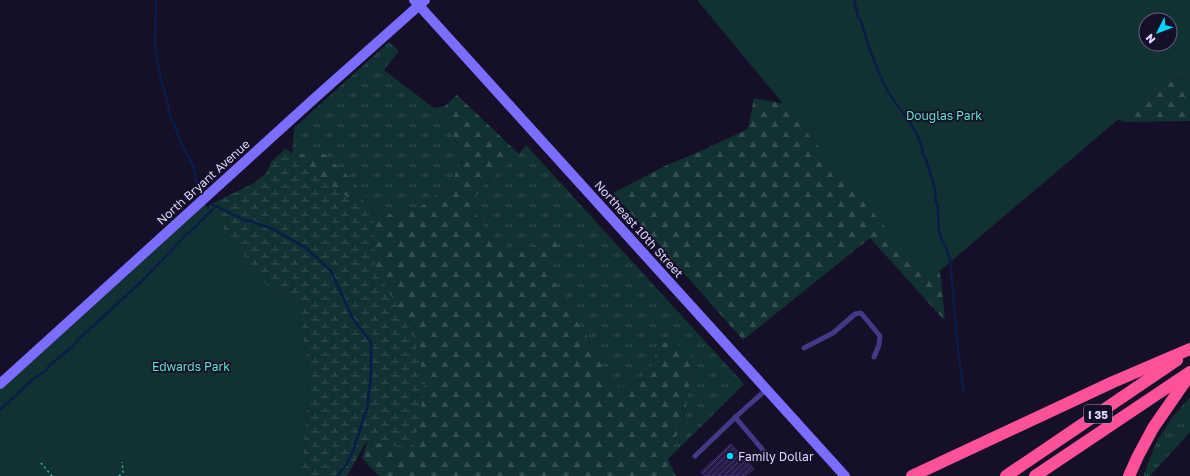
<svg xmlns="http://www.w3.org/2000/svg" width="1190" height="476" viewBox="0 0 1190 476" font-family="'Golos Text',sans-serif">
<style>
.grass{fill:url(#grass-tufts)}
.forest{fill:url(#forest-firs)}
.wetland{fill:url(#wetland-marsh)}
.green{fill:#123132;fill-rule:evenodd}
.lines{fill:none;stroke-linecap:round;stroke-linejoin:round}
.stream{stroke:#0a1c47;stroke-width:2.5}
.building{fill:url(#building-hatch);stroke:#402d75}
.path{stroke:#2ebbbb;stroke-width:1.5;stroke-dasharray:2 3;stroke-linecap:butt}
.lane{stroke:#423a87;stroke-width:5}
.secondary{stroke:#7a6dff;stroke-width:10}
.highway{stroke:#ff519a;stroke-width:12}
.poi-dot{fill:#02d6ff;stroke:#150f28;stroke-width:1.5}
.labels{text-anchor:middle;dominant-baseline:central;stroke-width:3.5;stroke-linejoin:round;paint-order:stroke}
.shield{fill:#150f28;stroke:#a29abe;stroke-width:1}
.shield-label{font-size:11px;font-weight:bold;fill:#ded6ff}
.park-label{font-size:12px;fill:#60e2c9;stroke:#150f28}
.street-label{font-size:12px;fill:#ded6ff;stroke:#150f28}
.poi-label{font-size:12px;fill:#ded6ff;stroke:#150f28;text-anchor:start}
</style>
<defs>
<pattern id="grass-tufts" width="24" height="20" patternUnits="userSpaceOnUse"><rect width="24" height="20" fill="#123132"/><path d="M3 7l-1-3M5 7V3M7 7l1-3M15 17l-1-3M17 17v-4M19 17l1-3" fill="none" stroke="#344e51"/></pattern>
<pattern id="forest-firs" width="22" height="20" patternUnits="userSpaceOnUse"><rect width="22" height="20" fill="#123132"/><path d="M5 1l3.5 6h-7zM16 11l3.5 6h-7z" fill="#344e51"/></pattern>
<pattern id="wetland-marsh" width="20" height="14" patternUnits="userSpaceOnUse"><rect width="20" height="14" fill="#123132"/><path d="M1 5h8M5 5V1M11 12h8M15 12V8" fill="none" stroke="#344e51"/></pattern>
<pattern id="building-hatch" width="6" height="6" patternUnits="userSpaceOnUse"><rect width="6" height="6" fill="#271b49"/><path d="M-1 1l2-2M0 6l6-6M5 7l2-2" fill="none" stroke="#463b64"/></pattern>
</defs>
<rect width="100%" height="100%" fill="#150f28"/>
<g class="grass">
<polygon points="389,42 399,51 384,70 434,108 445,106 446,122 459,147 462,160 449,187 421,206 394,216 373,205 344,172 323,153 292,157 294,128"/>
<polygon points="526,145 744,384 668,459 672,446 684,418 693,366 658,346 651,369 637,381 622,387 615,385 609,380 587,336 565,303 548,271 557,251 544,238 525,253 491,238 479,220 472,203 481,188 519,154"/>
<polygon points="1190,397 1190,432 1150,476 1143,476 1156,443 1170,420"/>
</g>
<g class="forest">
<polygon points="1190,78 1190,121 1125,122 1077,104 1166,79"/>
<path d="M457,95l62,59 -38,34 -9,15 7,17 12,18 34,15 19,-15 14,2 -1,11 -8,20 16,32 22,33 22,44 6,5 7,2 15,-6 14,-12 7,-23 7,-4c16,2 27,6 28,24l-9,52 -12,28 -4,13 8,17h-297l-17,-18 32,-97 -102,-204 8,-3 23,-1 21,19 30,33 20,11 27,-10 28,-19 13,-27 -3,-13 -13,-25 -1,-16z"/>
<polygon points="754,98 806,108 919,186 941,278 945,321 870,238 743,340 613,193 665,166 699,152 748,129"/>
</g>
<polygon class="wetland" points="286,148 311,173 352,200 361,196 374,220 375,267 413,334 425,384 414,448 366,442 347,476 289,476 208,216 209,205 254,183 266,173 272,161"/>
<g class="green">
<path d="M697,0h493v78l-24,1 -237,201zM1146,20h24v24h-24z"/>
<polygon points="205,204 267,286 297,296 310,377 301,476 0,476 0,390"/>
</g>
<g class="lines">
<g class="stream">
<polyline points="156,0 155,47 161,80 167,100 170,116 174,124 182,146 193,165 198,189"/>
<path d="M854,0l4,17 2,1c8,26 16,52 29,75 10,18 33,39 34,62l2,2 10,31 1,15 2,3c0,8 0,16 1,24 2,11 10,20 11,32 5,43 6,87 14,130"/>
<polyline points="211,204 244,220 251,221 275,230 306,248 331,271 353,319 371,342 371,375 367,408 353,451 346,465 337,476"/>
<polyline points="0,410 32,380 45,371 50,365 72,347 81,337 142,281 187,234 194,228 216,206"/>
</g>
</g>
<polygon class="building" points="731,444 754,469 745,476 705,476 701,472"/>
<g class="lines">
<g class="path">
<polyline points="41,463 52,476"/>
<polyline points="119,476 123,472 122,462"/>
</g>
<g class="lane">
<polyline points="804,348 833,333 855,314 861,313 880,336 879,345 874,357"/>
<polyline points="735,417 767,455"/>
<polyline points="695,456 741,412 767,389"/>
</g>
<g class="secondary">
<polyline points="414,0 845,476"/>
<polyline points="0,384 316,97 425,0"/>
</g>
<g class="highway">
<polyline points="912,476 1113,382 1190,349"/>
<polyline points="1006,476 1177,360"/>
<polyline points="1035,476 1190,372"/>
<polyline points="1129,476 1138,456 1153,428 1189,376"/>
</g>
</g>
<circle class="poi-dot" cx="730" cy="456" r="4"/>
<g class="labels">
<rect class="shield" x="1084" y="405" width="28" height="18" rx="3"/>
<g class="shield-label">
<text x="1098" y="414">I 35</text>
</g>
<g class="park-label">
<text x="944" y="115">Douglas Park</text>
<text x="191" y="366">Edwards Park</text>
</g>
<g class="street-label">
<text transform="translate(203 182) rotate(-42)">North Bryant Avenue</text>
<text transform="translate(639 229) rotate(48)">Northeast 10th Street</text>
</g>
<g class="poi-label">
<text x="738" y="456">Family Dollar</text>
</g>
</g>
<g transform="translate(1158 32) rotate(228)"><circle r="19" fill="#150f28" stroke="#655f7e"/>
<path d="M0-3L7 15L0 10L-7 15Z" fill="#02d6ff"/>
<text y="-6" font-size="11" font-weight="bold" text-anchor="middle" fill="#ded6ff">N</text>
</g>
</svg>
